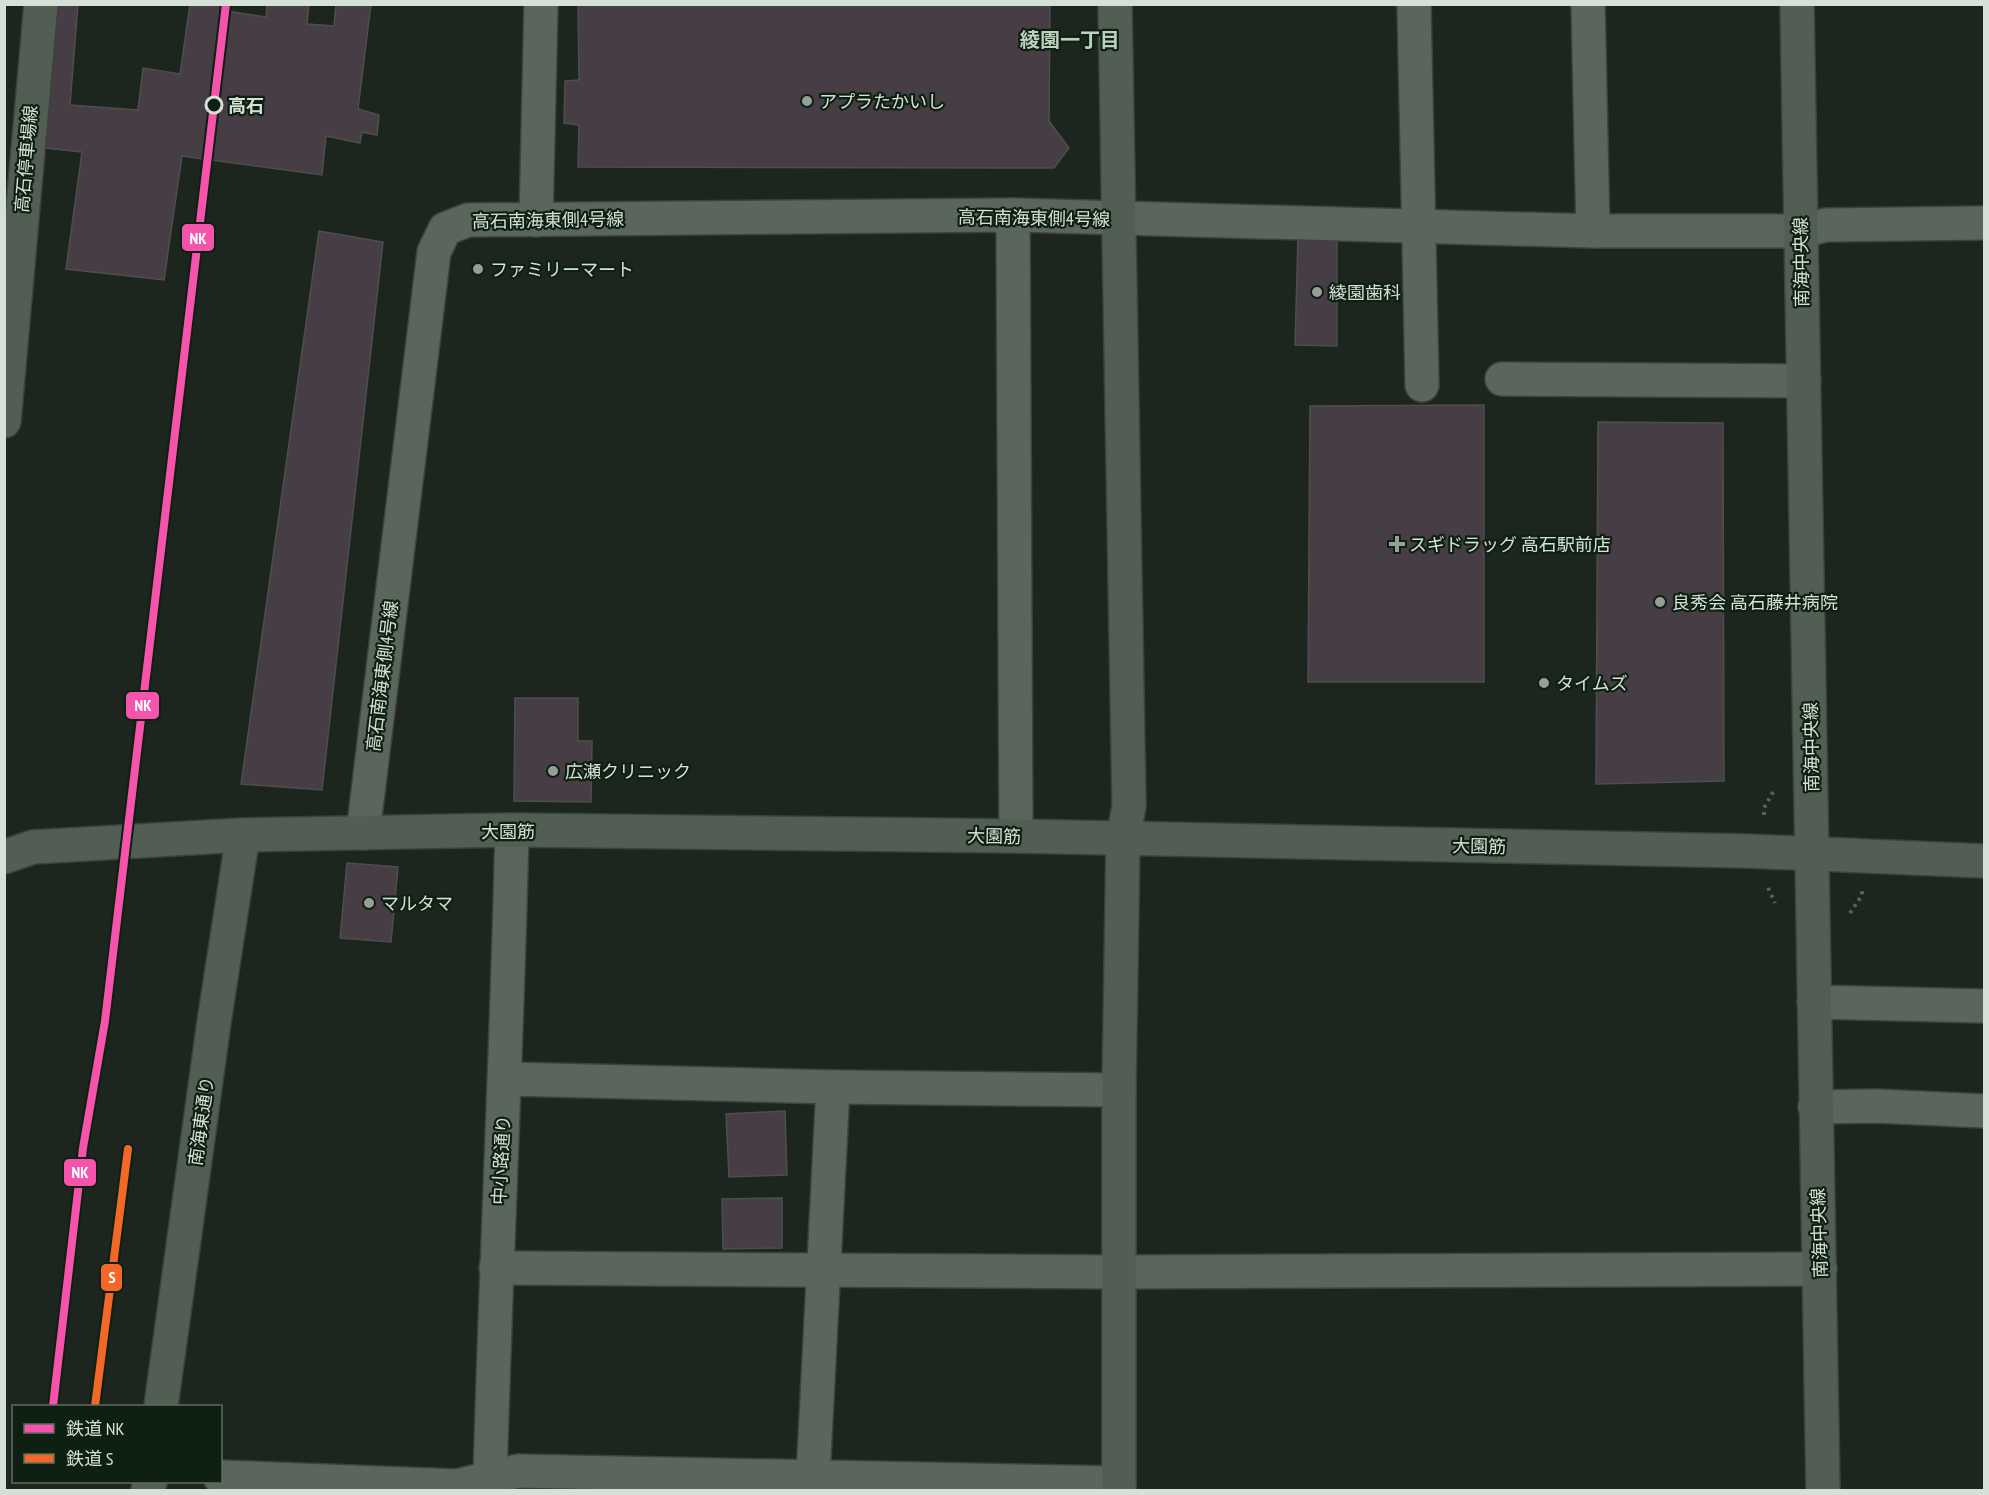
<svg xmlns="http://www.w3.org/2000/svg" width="1989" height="1495" viewBox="0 0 1989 1495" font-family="'PT Sans Narrow','Noto Sans JP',sans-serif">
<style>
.building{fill:#463d45;stroke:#4e4e4e;stroke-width:1.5}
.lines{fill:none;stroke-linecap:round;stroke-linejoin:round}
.street-casing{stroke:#3a433c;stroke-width:36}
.secondary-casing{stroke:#3a433c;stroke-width:36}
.path{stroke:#58625a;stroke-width:4;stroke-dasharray:3 4.5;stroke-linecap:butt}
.street{stroke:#5a655b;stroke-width:33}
.secondary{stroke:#525d54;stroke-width:33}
.rail-1-casing{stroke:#0e2012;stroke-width:12}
.rail-2-casing{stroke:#0e2012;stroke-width:12}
.rail-1{stroke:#f653ac;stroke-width:8}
.rail-2{stroke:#f36827;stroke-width:8}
.poi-dot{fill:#949f96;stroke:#0e2012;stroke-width:2}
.stop-dot{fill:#0e2012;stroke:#d5e0d6;stroke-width:3}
.labels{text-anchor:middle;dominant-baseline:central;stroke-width:4.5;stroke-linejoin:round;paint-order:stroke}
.poi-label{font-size:18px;fill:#d5e0d6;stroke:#0e2012;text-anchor:start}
.stop-label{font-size:18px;font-weight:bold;fill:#d5e0d6;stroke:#0e2012;text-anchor:start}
.street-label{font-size:18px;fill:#d5e0d6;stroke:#0e2012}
.neighbourhood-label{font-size:20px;font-weight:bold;fill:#bbd2be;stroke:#0e2012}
.line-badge{stroke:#0e2012;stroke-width:2}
.badge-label{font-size:16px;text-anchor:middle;font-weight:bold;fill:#fff}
</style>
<rect width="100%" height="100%" fill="#1c261e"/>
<g class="building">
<polygon points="48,4 78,4 70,105 138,110 143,68 180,74 190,4 228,4 227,11 266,17 267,4 309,4 307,24 334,26 336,4 371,4 358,109 379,115 377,135 362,132 360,143 326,136 322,175 182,156 164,280 66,269 82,152 37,147"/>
<polygon points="578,4 1050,4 1049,121 1069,148 1054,168 578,167 579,125 564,123 565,81 579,80"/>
<polygon points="319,231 383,242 322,790 241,784"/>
<polygon points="1298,237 1337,238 1337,346 1295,345"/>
<polygon points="1484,405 1484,682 1308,682 1310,406"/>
<polygon points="1598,422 1723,423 1724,781 1596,784"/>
<polygon points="515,698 578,698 578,741 592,741 591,802 514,801"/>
<polygon points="347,863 398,867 391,942 340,938"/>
<polygon points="785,1111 787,1175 729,1177 726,1114"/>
<polygon points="782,1198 782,1248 723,1249 722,1199"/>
</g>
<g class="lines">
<defs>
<g id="street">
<polyline points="1414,4 1422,385"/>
<polyline points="1588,4 1593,231"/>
<polyline points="1013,215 1016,836"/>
<polyline points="536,220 541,4"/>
<polyline points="1502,379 1804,381"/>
<polyline points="363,833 434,252 445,229 468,220 1013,215 1593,231 1801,231 1826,225 1984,223"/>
<polyline points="1814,1002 1984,1006"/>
<polyline points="505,1079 833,1087 1119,1090"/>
<polyline points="1815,1107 1877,1106 1984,1111"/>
<polyline points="496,1268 1119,1272 1820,1269"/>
<polyline points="220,1477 457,1486 518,1471 1119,1483"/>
<polyline points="813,1477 833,1087"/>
<path d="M492,1490l-2,-12c6,-216 17,-432 22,-648"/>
</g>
<g id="secondary">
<polyline points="1115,4 1129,806 1123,840 1119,1090 1119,1490"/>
<polyline points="1797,4 1823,1490"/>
<polyline points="4,421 41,4"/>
<polyline points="4,857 33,847 243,835 512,830 1016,836 1747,851 1984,861"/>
<polyline points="161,1406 214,1022 243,835"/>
<polyline points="148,1490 150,1482"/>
</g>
</defs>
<use href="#street" class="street-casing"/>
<use href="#secondary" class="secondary-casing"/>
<g class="path">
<polyline points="1764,815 1764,808 1773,792"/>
<polyline points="1768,888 1775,903"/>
<polyline points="1850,913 1862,895 1862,891"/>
</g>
<use href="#street" class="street"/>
<use href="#secondary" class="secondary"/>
<defs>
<polyline id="rail-1" points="53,1406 83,1148 105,1021 226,4"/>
<polyline id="rail-2" points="95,1406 128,1149"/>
</defs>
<use href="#rail-1" class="rail-1-casing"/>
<use href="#rail-2" class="rail-2-casing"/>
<use href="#rail-1" class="rail-1"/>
<use href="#rail-2" class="rail-2"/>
</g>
<g class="poi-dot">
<circle cx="807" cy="101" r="6"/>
<circle cx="478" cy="269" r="6"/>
<circle cx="1317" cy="292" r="6"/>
<path d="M1394 535h6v6h6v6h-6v6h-6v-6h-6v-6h6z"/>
<circle cx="1660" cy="602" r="6"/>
<circle cx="1544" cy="683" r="6"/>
<circle cx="553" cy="771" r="6"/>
<circle cx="369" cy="903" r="6"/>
</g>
<circle class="stop-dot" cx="214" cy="105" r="8"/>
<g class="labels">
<g class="poi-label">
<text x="819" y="101">アプラたかいし</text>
<text x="490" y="269">ファミリーマート</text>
<text x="1329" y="292">綾園歯科</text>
<text x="1409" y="544">スギドラッグ 高石駅前店</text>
<text x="1672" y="602">良秀会 高石藤井病院</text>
<text x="1556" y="683">タイムズ</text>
<text x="565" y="771">広瀬クリニック</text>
<text x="381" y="903">マルタマ</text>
</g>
<g class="stop-label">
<text x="228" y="105">高石</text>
</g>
<g class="street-label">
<text transform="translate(26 159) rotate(-85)">高石停車場線</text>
<text transform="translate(1034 218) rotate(1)">高石南海東側4号線</text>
<text transform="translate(548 220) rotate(-1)">高石南海東側4号線</text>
<text transform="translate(1801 262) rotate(-91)">南海中央線</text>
<text transform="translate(382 676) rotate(-83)">高石南海東側4号線</text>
<text transform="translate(1811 747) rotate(-91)">南海中央線</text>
<text x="508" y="831">大園筋</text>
<text transform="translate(994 836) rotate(1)">大園筋</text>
<text transform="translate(1479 846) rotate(1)">大園筋</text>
<text transform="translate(201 1121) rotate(-82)">南海東通り</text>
<text transform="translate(501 1160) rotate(-87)">中小路通り</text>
<text transform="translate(1819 1233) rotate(-92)">南海中央線</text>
</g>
<g class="neighbourhood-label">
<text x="1070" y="40">綾園一丁目</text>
</g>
</g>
<g class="line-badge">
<rect x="181" y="223" width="34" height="29" rx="6" fill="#f653ac"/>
<rect x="125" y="691" width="35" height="29" rx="6" fill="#f653ac"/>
<rect x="63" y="1158" width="34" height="29" rx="6" fill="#f653ac"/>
<rect x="100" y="1263" width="23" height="29" rx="6" fill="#f36827"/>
</g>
<g class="badge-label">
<text x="198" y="244">NK</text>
<text x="143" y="711">NK</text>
<text x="80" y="1178">NK</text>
<text x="112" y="1283">S</text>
</g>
<rect width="1989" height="1495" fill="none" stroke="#d5e0d6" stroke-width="12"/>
<rect x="12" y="1405" width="210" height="78" fill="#0e2012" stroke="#5e6d60" stroke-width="1.5"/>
<rect x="24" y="1424" width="30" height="9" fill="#f653ac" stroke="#5e6d60" stroke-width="1.5"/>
<text x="66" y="1435" font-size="18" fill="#d5e0d6">鉄道 NK</text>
<rect x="24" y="1454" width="30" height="9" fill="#f36827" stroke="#5e6d60" stroke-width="1.5"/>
<text x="66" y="1465" font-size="18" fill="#d5e0d6">鉄道 S</text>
</svg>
